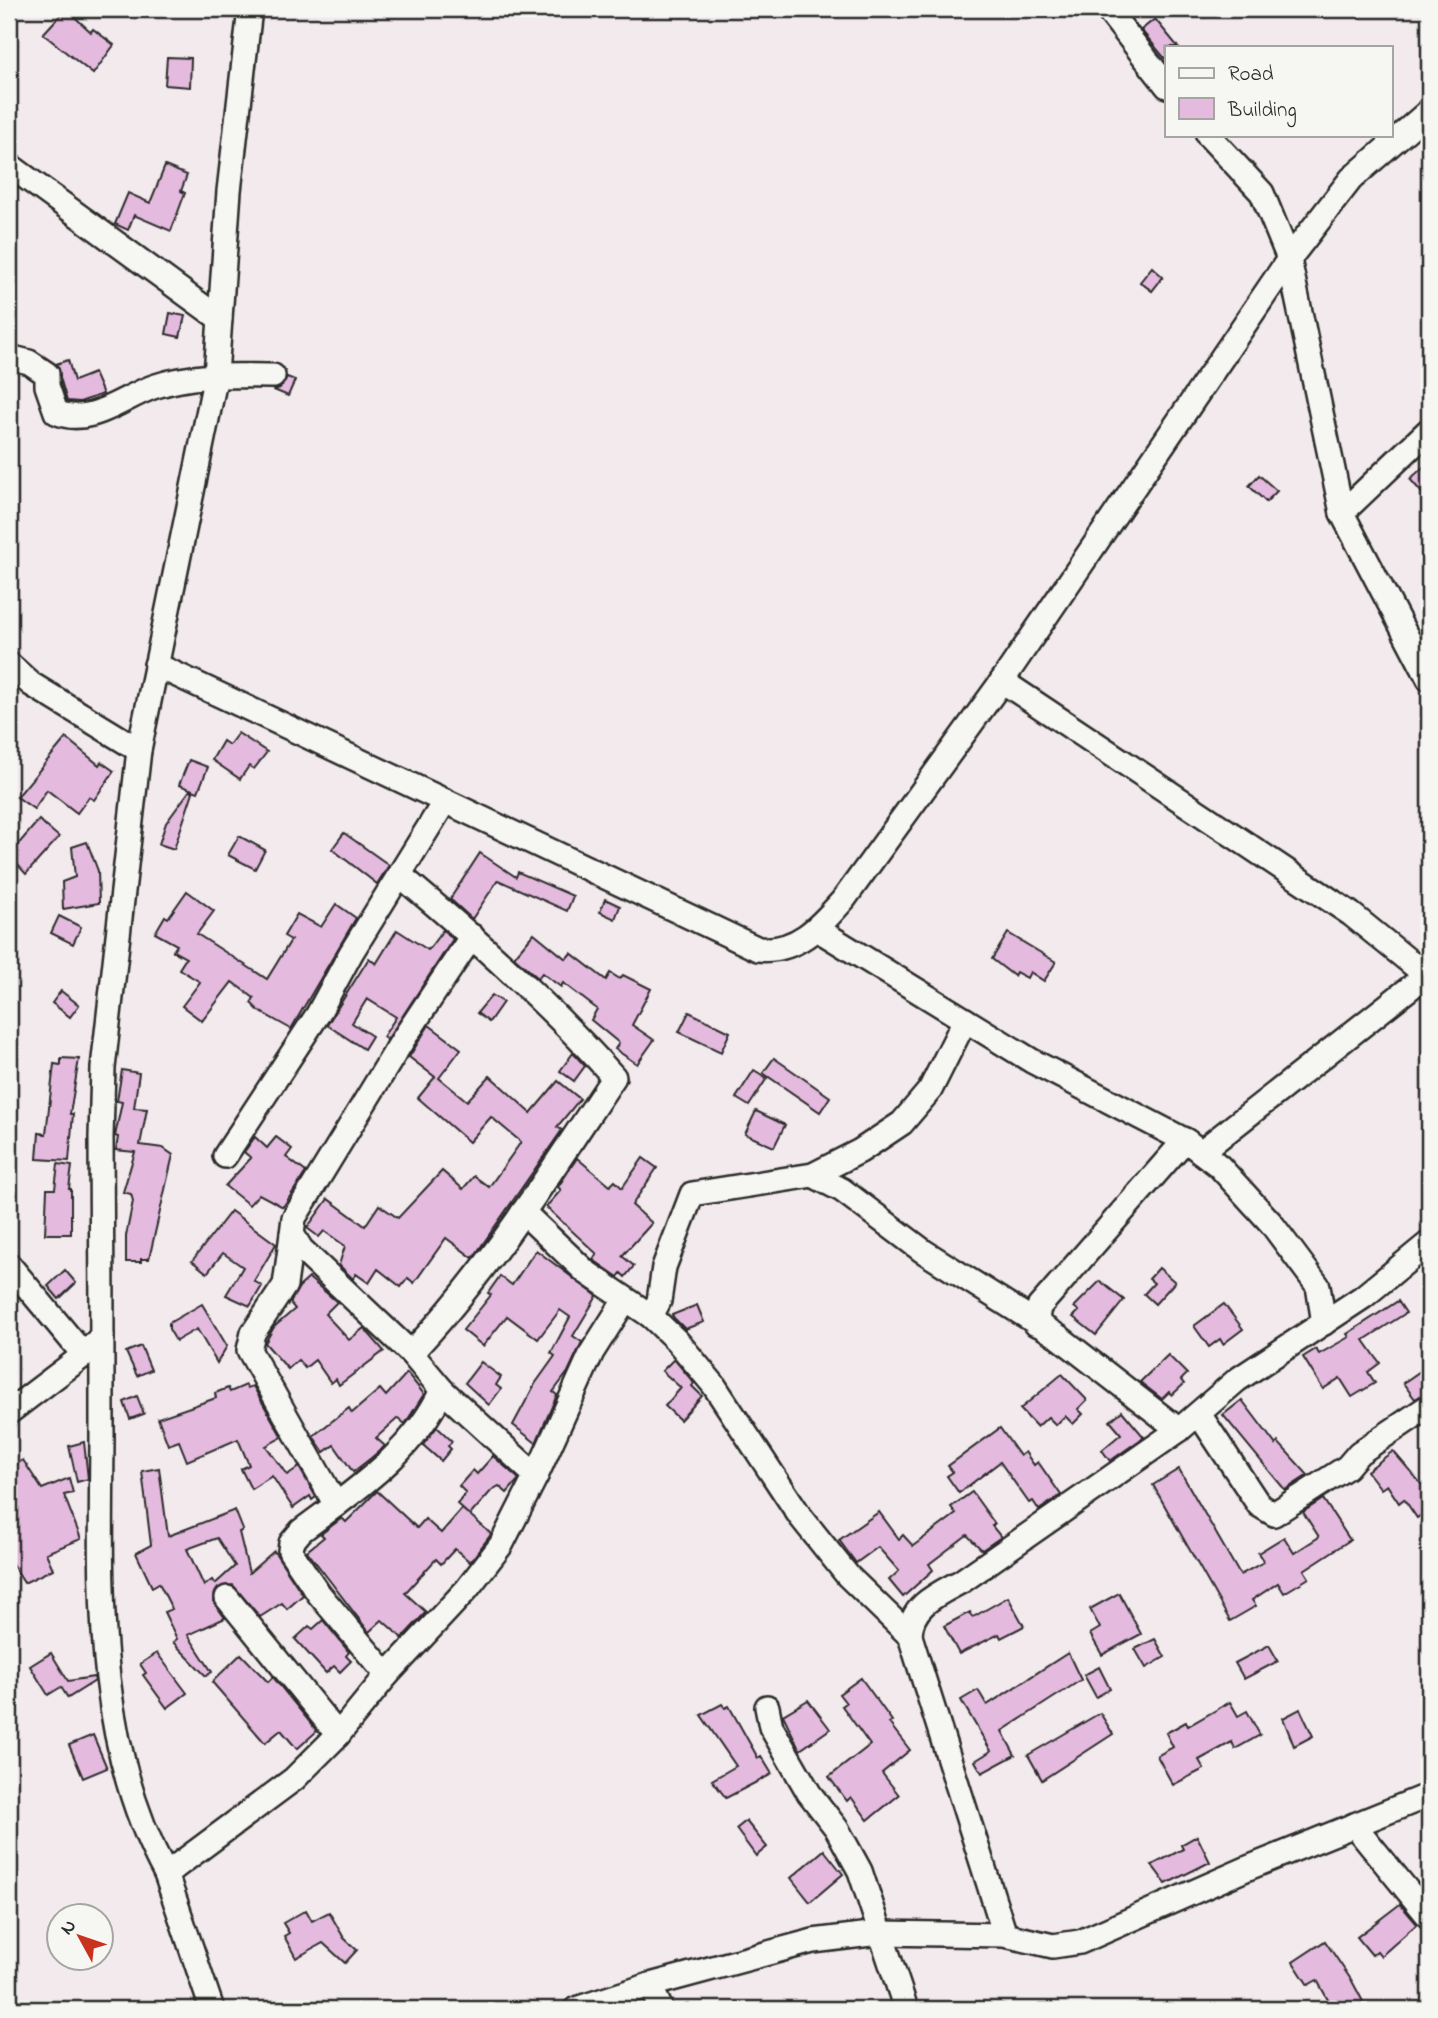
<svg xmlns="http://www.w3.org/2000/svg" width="1438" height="2018" viewBox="0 0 1438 2018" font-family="'Indie Flower',sans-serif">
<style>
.building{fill:#e5badf;stroke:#2b2b2b;stroke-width:2;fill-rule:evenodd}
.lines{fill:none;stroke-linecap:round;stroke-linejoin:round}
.minor-casing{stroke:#2b2b2b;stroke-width:28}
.minor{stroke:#f6f6f2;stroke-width:23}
</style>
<rect width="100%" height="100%" fill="#f3eaee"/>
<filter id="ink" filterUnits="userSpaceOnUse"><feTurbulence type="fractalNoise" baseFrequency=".0143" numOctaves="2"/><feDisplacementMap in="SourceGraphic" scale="14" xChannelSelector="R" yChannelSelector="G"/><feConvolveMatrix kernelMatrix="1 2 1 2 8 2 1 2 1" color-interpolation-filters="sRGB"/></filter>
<g filter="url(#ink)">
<g class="building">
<polygon points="66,9 91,32 93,29 114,45 93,74 43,34"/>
<polygon points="1155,19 1178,47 1167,47 1167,61 1141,30"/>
<polygon points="167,57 191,58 190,87 165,85"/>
<polygon points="165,166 187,175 181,191 185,193 171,231 134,215 128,230 115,224 128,193 150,203"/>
<polygon points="1152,267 1163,277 1152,291 1140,282"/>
<polygon points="170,313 185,316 180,337 166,334"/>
<polygon points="68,360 74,381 94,373 103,394 80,402 67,401 56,364"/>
<polygon points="287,377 295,380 288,396 274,390 280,388"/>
<polygon points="1429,462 1429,501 1410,479"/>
<polygon points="1259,475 1277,491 1266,502 1249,486"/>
<polygon points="238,733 267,752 254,769 249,766 240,779 212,760 223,741 229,745"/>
<polygon points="66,738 99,765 101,762 114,771 94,800 89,797 77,813 47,790 34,809 17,797"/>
<polygon points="189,760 208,767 198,792 179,785"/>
<polygon points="190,790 193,792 174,849 159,844 166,823"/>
<polygon points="39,820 59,837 26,874 9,855"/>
<polygon points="344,833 389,865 377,884 332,849"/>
<polygon points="239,836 265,850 255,869 228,855"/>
<polygon points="87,842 98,871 99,903 63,909 62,882 75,877 72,847"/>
<polygon points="480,853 516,877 518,872 573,896 567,911 498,880 472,919 450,899"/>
<polygon points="187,891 214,911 197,934 267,979 291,940 284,936 297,914 321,927 336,904 356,918 291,1029 259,1011 251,1003 254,998 232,982 202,1021 182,1006 200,982 179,969 186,958 173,951 177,945 155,933 165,916 168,918"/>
<polygon points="605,899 620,906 615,919 600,912"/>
<polygon points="59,916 81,927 73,944 51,933"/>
<polygon points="397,930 428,950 443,930 453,939 387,1040 383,1037 396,1017 367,999 352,1023 372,1036 364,1049 327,1025 369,958 376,964"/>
<polygon points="534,933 566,959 571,953 606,980 610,973 620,979 623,975 651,989 632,1025 654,1040 637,1064 615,1049 619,1043 591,1020 597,1009 563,983 561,987 542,973 538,978 514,957"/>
<polygon points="1008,933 1056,962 1044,981 1030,972 1027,978 1016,972 1014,976 992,959"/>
<polygon points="61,991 79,1005 70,1017 52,1003"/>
<polygon points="492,995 503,1002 489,1022 477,1013"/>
<polygon points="689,1012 730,1032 721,1052 679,1032"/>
<polygon points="429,1025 461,1049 439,1078 467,1101 490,1076 531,1113 558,1081 580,1099 557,1127 562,1130 473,1258 446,1238 414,1283 408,1278 401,1287 378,1269 369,1283 356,1274 353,1279 339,1265 345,1246 324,1231 319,1237 307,1228 328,1199 365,1226 379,1205 398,1218 442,1171 463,1189 474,1176 489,1187 521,1142 491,1117 469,1142 418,1098 435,1077 409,1057"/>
<polygon points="573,1053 585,1066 574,1081 560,1071"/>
<polygon points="61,1058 79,1059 70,1114 73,1114 69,1161 37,1159 39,1133 46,1134 54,1064 61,1065"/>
<polygon points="774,1058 830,1097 820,1112 763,1073"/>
<polygon points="122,1070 139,1073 134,1108 147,1109 140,1145 163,1148 173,1155 149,1259 141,1259 141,1262 126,1262 126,1236 133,1201 131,1194 123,1192 135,1152 116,1150 118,1137 115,1136 122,1102 117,1101"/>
<polygon points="754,1070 767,1078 749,1106 736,1098"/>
<polygon points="756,1111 785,1125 774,1147 745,1134"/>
<polygon points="255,1137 267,1148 276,1137 292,1149 286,1157 306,1172 283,1207 259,1194 249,1205 225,1186 251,1158 244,1152"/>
<polygon points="577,1158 610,1186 615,1181 622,1188 643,1158 657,1168 632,1205 652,1223 622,1256 634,1266 625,1277 621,1273 618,1277 595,1261 593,1259 597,1254 546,1207 561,1190 558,1187"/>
<polygon points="58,1164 72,1166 69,1189 71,1189 71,1234 45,1234 47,1189 55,1189"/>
<polygon points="231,1211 276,1244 254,1281 262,1286 250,1306 226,1295 243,1267 223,1253 207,1273 192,1261"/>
<polygon points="536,1250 597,1296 573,1336 582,1342 568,1372 553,1392 557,1395 536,1443 513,1425 535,1384 555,1356 551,1353 570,1317 560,1310 538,1339 507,1316 483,1346 463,1330 491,1295 488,1293 500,1276 512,1285"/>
<polygon points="1159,1268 1175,1282 1155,1304 1144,1294 1154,1283 1149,1279"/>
<polygon points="65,1270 76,1283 59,1299 48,1286"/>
<polygon points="309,1278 337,1302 325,1314 349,1340 364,1328 384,1351 339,1385 336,1379 331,1383 315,1360 305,1368 298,1360 288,1369 265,1343 274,1327 295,1309 290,1303 299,1287"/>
<polygon points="1100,1281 1124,1300 1096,1335 1073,1317 1079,1311 1074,1307"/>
<polygon points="1398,1301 1406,1313 1364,1340 1380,1363 1368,1372 1375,1383 1352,1397 1340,1378 1323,1389 1303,1357 1316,1349 1319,1354 1349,1337 1347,1334"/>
<polygon points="202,1304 227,1346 217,1363 197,1329 176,1341 169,1329 169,1323"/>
<polygon points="1224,1304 1243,1329 1223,1344 1220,1339 1209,1347 1194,1326"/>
<polygon points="697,1305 704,1322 685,1329 674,1318 672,1315"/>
<polygon points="141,1346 151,1370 137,1376 126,1352"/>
<polygon points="1168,1355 1187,1374 1181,1380 1184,1384 1172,1395 1169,1392 1162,1399 1140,1382"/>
<polygon points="674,1359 694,1383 692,1386 702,1396 680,1420 665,1406 681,1388 662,1371"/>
<polygon points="481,1362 501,1377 496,1385 501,1389 489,1405 465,1383"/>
<polygon points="1429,1365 1429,1392 1415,1399 1403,1383"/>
<polygon points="407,1373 424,1394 405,1424 398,1418 376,1438 385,1446 371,1458 353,1472 334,1445 324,1452 313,1436 349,1408 352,1413 380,1389 386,1396"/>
<polygon points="1062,1374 1087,1400 1078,1409 1083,1414 1073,1424 1065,1416 1056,1425 1048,1417 1037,1427 1020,1409"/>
<polygon points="246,1385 247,1388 253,1386 282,1437 266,1446 287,1475 299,1467 316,1497 312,1500 310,1496 293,1508 272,1476 251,1489 241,1469 249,1465 238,1439 187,1461 179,1441 168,1445 158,1418 216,1398 215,1393 228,1388 230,1392"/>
<polygon points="137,1396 144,1414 130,1419 124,1402"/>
<polygon points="1242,1400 1276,1445 1278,1442 1308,1475 1285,1490 1223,1415"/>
<polygon points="1122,1411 1144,1437 1110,1461 1102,1450 1121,1434 1110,1421"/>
<polygon points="437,1427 452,1441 448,1446 451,1449 441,1461 423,1445"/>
<polygon points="1000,1428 1020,1456 1025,1452 1034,1465 1038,1462 1061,1495 1039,1510 1033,1501 1029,1503 1000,1462 959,1493 947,1476 953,1472 948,1466"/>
<polygon points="84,1442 88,1479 77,1482 69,1446"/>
<polygon points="1393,1451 1429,1493 1429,1509 1417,1518 1404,1499 1399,1503 1387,1485 1381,1489 1367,1471"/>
<polygon points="493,1456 519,1479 507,1493 499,1486 492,1490 470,1515 491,1534 489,1537 470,1562 455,1549 441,1564 436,1559 405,1593 426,1612 402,1638 382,1620 369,1632 307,1551 324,1537 321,1534 342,1518 346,1522 377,1491 417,1528 425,1519 441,1533 462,1509 468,1514 457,1504 466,1493 459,1486 473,1470 477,1474"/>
<polygon points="23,1460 42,1489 69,1478 73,1493 64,1495 81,1539 46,1553 53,1569 24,1583 9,1559 9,1469"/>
<path d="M159,1468l9,68 67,-26 8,20 -4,2 10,41 25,-22 29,44 -16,14 -5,-6 -22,14 -27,-32 -15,3 -5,13 12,17 -37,17 24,37 -6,4 -33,-34 4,-3 -13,-27 8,-3 -13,-26 -7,4 -16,-34 15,-8 -9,-74zM217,1538l18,28 -20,18 -3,-4 -8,6 -17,-37z"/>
<polygon points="1179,1469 1240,1575 1264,1562 1258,1553 1284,1537 1294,1553 1319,1537 1303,1512 1323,1499 1350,1540 1304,1570 1309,1578 1284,1593 1278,1583 1252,1600 1256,1606 1230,1621 1153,1485"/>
<polygon points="972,1492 995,1524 992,1526 1001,1537 982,1550 967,1535 929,1564 933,1570 903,1597 889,1580 899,1571 878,1547 856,1563 839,1540 879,1512 899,1539 903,1535 913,1546 956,1514 951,1507"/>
<polygon points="1119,1593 1141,1634 1102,1655 1090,1634 1100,1628 1090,1609"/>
<polygon points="1008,1597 1024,1626 1001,1638 999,1634 959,1654 944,1626 970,1612 973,1617"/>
<polygon points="323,1620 349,1652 346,1656 351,1661 340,1672 334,1666 326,1673 295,1639 309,1626 313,1629"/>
<polygon points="1155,1639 1165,1657 1146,1668 1135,1649"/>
<polygon points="1269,1645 1278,1661 1244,1679 1235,1663"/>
<polygon points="51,1653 68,1681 94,1677 95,1681 68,1698 61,1687 48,1695 30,1666"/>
<polygon points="157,1653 187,1693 167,1708 143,1675 146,1673 140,1664"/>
<polygon points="1068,1653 1081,1680 1002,1731 1015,1755 982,1773 975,1761 991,1751 961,1700 978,1690 987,1705"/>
<polygon points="241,1654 268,1682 273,1677 317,1731 297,1749 281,1730 265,1743 212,1682"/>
<polygon points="1099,1667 1110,1689 1096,1697 1084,1675"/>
<polygon points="861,1678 892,1721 889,1723 910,1750 882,1773 899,1795 868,1820 851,1797 847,1801 829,1777 870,1745 842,1706 846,1703 839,1694"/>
<polygon points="808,1700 830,1729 800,1750 783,1715"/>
<polygon points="1230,1702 1238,1716 1247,1711 1260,1735 1235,1749 1232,1742 1199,1760 1204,1769 1173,1785 1157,1756 1173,1747 1166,1733 1186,1722 1188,1726"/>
<polygon points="722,1704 725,1708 729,1706 758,1758 761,1756 772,1774 726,1798 712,1780 736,1766 701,1715"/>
<polygon points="1300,1709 1313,1736 1294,1746 1283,1718"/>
<polygon points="1100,1713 1113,1734 1042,1780 1028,1755"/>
<polygon points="93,1735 107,1768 83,1778 69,1745"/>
<polygon points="746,1821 767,1847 756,1856 736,1829"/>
<polygon points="1197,1836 1210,1862 1166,1884 1152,1865 1183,1849 1181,1845"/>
<polygon points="824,1850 843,1874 810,1902 791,1878"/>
<polygon points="1400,1904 1417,1924 1381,1956 1377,1951 1372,1955 1357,1937"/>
<polygon points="306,1910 312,1921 329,1912 344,1938 357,1950 345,1963 323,1943 296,1958 284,1936 289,1933 283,1923"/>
<polygon points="1325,1941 1352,1981 1367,2009 1333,2009 1317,1980 1308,1985 1293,1962"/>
</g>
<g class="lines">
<defs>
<g id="minor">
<polyline points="1107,9 1167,86"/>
<polyline points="1208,135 1262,193 1289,259 1342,513 1429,679"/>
<polyline points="9,165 220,319"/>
<path d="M9,357l20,5 18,12v12l9,26c34,16 68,-16 100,-26 39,-13 77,-10 117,-10"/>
<polyline points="1342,513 1429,430"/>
<polyline points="9,664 31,684 139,750"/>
<polyline points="156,665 445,801 351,953 318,1014 225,1156"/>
<polyline points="1002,681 1351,914 1426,975"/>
<path d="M445,801l313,148c39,4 62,-23 86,-50l158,-218 287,-422 62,-80 78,-68"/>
<path d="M401,876c75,63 148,128 213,201 -63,94 -125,194 -203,276"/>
<polyline points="817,929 1032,1061 1188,1142 1219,1166 1271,1223 1318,1286 1324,1323"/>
<polyline points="472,936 404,1038 294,1218 292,1234 301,1249 411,1353 442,1390 536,1476"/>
<polyline points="1201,1152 1429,973"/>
<polyline points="813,1175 842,1190 923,1251 1059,1337 1179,1430"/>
<polyline points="523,1212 586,1272 651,1316 677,1341 713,1384 800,1516 848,1576 910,1636"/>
<polyline points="292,1234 285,1285 253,1333 249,1350 336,1505"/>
<polyline points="9,1265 84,1355"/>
<polyline points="651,1316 659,1301 664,1267 692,1194 813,1175 860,1151 902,1123 930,1090 965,1020"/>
<polyline points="1036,1324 1039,1307 1185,1140"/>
<polyline points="9,1412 84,1355 102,1336"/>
<polyline points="1199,1414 1259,1505 1274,1514 1347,1467 1359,1453 1429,1406"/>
<polyline points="227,1598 338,1735"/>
<path d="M387,1675l-68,-81 -29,-43 1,-8 10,-12c52,-39 114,-80 141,-141"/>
<polyline points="767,1707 771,1727 809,1793 837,1829 860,1871 906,2009"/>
<polyline points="1354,1825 1429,1917"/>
<polyline points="166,1874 294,1779 338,1735 387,1675 467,1589 501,1545 536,1476 592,1352 625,1300"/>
<path d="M1005,1935l-95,-299c0,-31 28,-42 52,-55l217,-151 58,-50 126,-83 66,-54"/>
<polyline points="650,1985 661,2009"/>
<path d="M212,2009l-46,-135c-73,-133 -65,-289 -64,-435 0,-101 0,-201 -1,-302l2,-69 36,-318 77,-375 13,-184 21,-182"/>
<polyline points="576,2009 650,1985 813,1941 879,1933 1005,1935 1053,1946 1080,1942 1248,1868 1429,1795"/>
</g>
</defs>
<use href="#minor" class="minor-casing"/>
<use href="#minor" class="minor"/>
</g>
</g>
<rect width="1438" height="2018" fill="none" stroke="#f6f6f2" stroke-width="35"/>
<rect x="18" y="18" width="1403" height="1983" fill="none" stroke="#2b2b2b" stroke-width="2.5" filter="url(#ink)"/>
<rect x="1165" y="46" width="228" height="91" fill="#f6f6f2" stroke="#a5a5a2" stroke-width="2"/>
<rect x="1179" y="68" width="35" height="10" fill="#f6f6f2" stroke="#a5a5a2" stroke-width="2"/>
<text x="1228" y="80" font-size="21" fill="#2b2b2b">Road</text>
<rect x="1179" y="98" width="35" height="21" fill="#e5badf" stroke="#a5a5a2" stroke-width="2"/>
<text x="1228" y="116" font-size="21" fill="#2b2b2b">Building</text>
<g transform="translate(80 1937) rotate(310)"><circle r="33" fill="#f6f6f2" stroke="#a5a5a2" stroke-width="2"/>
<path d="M0-5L12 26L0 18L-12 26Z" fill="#c8321e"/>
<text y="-10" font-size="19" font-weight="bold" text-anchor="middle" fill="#2b2b2b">N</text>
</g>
</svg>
